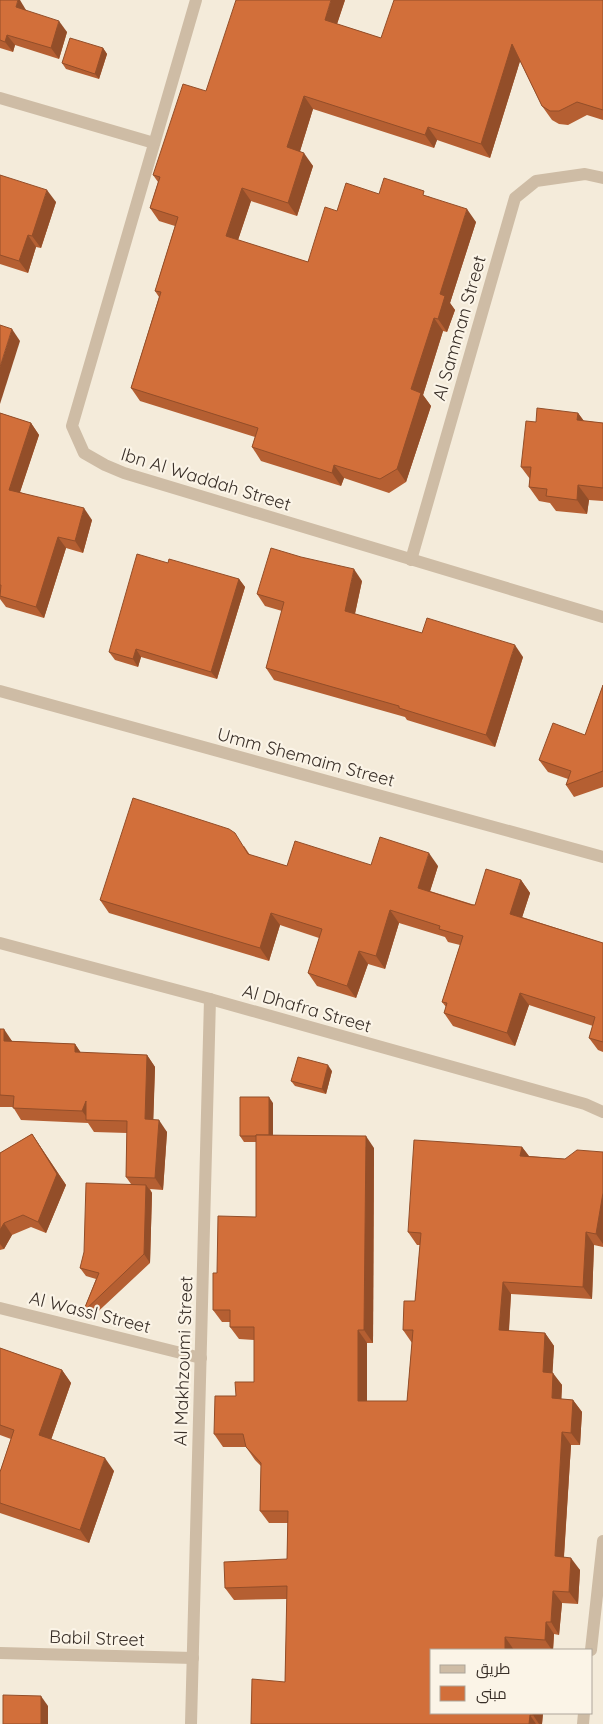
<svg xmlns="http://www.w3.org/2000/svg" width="603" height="1724" viewBox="0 0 603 1724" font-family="Quicksand,Cairo,sans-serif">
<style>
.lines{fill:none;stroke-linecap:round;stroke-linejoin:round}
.minor{stroke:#cebca5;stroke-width:12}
.wall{fill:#b55f32}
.shaded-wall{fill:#934e29}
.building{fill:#d26f3a;stroke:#934e29}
.labels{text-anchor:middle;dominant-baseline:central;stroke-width:4.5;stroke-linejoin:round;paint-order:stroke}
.street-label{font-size:18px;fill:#382e27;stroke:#fbf4e7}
</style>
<rect width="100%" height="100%" fill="#f4ebda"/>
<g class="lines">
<g class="minor">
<polyline points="196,0 72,426 84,453 105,465 124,473 603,617"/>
<polyline points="0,98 154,143"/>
<polyline points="411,560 515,198 536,181 585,174 603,178"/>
<polyline points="0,691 603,857"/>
<polyline points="0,943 210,999 585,1104 603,1112"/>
<polyline points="0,1308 201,1358"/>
<polyline points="591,1650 603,1541"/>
<polyline points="0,1653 193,1658"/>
<polyline points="191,1724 210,999"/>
<polyline points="583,1724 584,1713"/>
</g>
</g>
<g class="wall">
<polygon points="0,0 26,10 26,11 67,32 59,59 15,45 13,52 0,48"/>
<polygon points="345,0 337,24 381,38 603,0 603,120 587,115 568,125 559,124 552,120 542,106 520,61 490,158 437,140 434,148 313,109 300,151 313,166 297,216 251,201 238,240 308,262 337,211 379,194 428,196 476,222 450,303 455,310 447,332 443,331 423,395 431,406 406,482 389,493 344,478 341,486 261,461 252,447 255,437 140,401 131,388 159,297 155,291 175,226 159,221 150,208 158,182 153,175 206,91"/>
<polygon points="103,48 107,54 99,79 66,69 62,63"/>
<polygon points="0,175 56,202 41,248 36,247 28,273 0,264"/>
<polygon points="0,413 31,423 39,435 20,492 92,520 83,553 66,548 44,618 6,607 0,599"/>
<polygon points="578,413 584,421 603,423 603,501 589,500 587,514 556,511 550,503 539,501 529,487 530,479 521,467 536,422"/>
<polygon points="168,563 239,579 245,587 217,679 141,657 138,667 115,660 109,652"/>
<polygon points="362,581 355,614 422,633 523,657 495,747 407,720 405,717 274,680 266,668 282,611 265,606 257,594"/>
<polygon points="603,685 603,787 574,797 566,785 568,779 548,772 539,760 585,735"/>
<polygon points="244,846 250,855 287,866 438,866 430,891 475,905 521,880 530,893 522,917 603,943 603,1052 598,1050 589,1038 593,1026 529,1005 515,1046 453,1026 444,1013 446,1007 442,1002 460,945 448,942 445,937 399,923 385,969 368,964 356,998 317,986 308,973 319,938 280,925 269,961 109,913 100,900"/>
<polygon points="0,1029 12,1041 75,1044 81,1053 147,1055 155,1067 153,1120 167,1132 163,1190 150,1189 152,1193 150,1263 89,1320 83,1312 96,1279 86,1276 80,1268 131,1184 126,1177 127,1133 94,1132 88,1123 21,1120 13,1107 0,1107"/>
<polygon points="332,1071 326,1094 295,1086 291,1081"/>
<polygon points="273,1103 273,1135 374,1148 373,1343 367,1343 367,1401 407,1401 412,1343 403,1330 415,1301 420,1245 417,1245 408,1232 522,1147 529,1156 565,1159 603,1152 603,1247 594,1245 592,1299 511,1294 509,1331 545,1333 554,1346 552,1373 562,1385 561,1399 573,1400 582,1412 580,1445 571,1445 564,1557 580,1570 578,1604 562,1603 559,1635 554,1634 553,1650 432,1650 432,1713 543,1713 542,1724 251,1724 285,1682 287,1599 234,1600 225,1588 287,1559 288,1523 269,1523 260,1511 261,1466 255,1460 246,1447 223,1447 214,1434 236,1396 254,1382 254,1340 239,1339 230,1327 230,1322 222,1322 213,1310 217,1273 256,1217 256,1142 244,1142 240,1136"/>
<polygon points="32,1134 66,1185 46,1233 31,1227 12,1235 4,1249 0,1250 0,1153"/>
<polygon points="0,1348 62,1370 71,1383 51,1440 114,1471 89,1543 0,1513 0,1472 11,1439 0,1435"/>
</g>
<g class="shaded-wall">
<polygon points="18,0 20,0 26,10 24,18 16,7"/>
<polygon points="331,0 345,0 334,33 325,20"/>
<polygon points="59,21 67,32 59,59 51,48"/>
<polygon points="7,35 15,45 13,52 5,42"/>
<polygon points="512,44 521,58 490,158 481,144"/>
<polygon points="103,48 107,54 99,79 95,74"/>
<polygon points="304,96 313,109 297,161 287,147"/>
<polygon points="428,127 437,140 434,148 425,135"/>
<polygon points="304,153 313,166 297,216 288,203"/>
<polygon points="242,188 251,201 235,249 226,236"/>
<polygon points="47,190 56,202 41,248 32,236"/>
<polygon points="467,209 476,222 450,303 455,310 447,332 438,319 440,294"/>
<polygon points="28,235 36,247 28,273 19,261"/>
<polygon points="434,318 443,331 423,395 431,406 406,482 397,469 411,389"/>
<polygon points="12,329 20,341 0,404 0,367"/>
<polygon points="578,413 588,427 577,420"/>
<polygon points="31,423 39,435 17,501 9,490"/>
<polygon points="334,465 344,478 341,486 332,473"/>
<polygon points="578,485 589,500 587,514 577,500"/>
<polygon points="84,508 92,520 83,553 75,541"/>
<polygon points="58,537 66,548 44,618 36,607"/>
<polygon points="354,569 362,581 353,622 345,611"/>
<polygon points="239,579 245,587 217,679 211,672"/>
<polygon points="515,645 523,657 495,747 486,735"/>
<polygon points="136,649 141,657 138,667 133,659"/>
<polygon points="429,853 438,866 427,901 418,888"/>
<polygon points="521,880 530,893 519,927 510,914"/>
<polygon points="390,910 399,923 385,969 376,956"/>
<polygon points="271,913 280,925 269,961 260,948"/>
<polygon points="359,951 368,964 356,998 347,986"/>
<polygon points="520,993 529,1005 515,1046 507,1033"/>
<polygon points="4,1029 12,1041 12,1052 4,1041"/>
<polygon points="75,1044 83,1056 75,1052"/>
<polygon points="147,1055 155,1067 153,1131 145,1119"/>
<polygon points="328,1065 332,1071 326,1094 322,1089"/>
<polygon points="269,1097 273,1103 273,1142 269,1136"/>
<polygon points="86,1101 89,1120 82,1111"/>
<polygon points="159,1120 167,1132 163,1190 155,1178"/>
<polygon points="32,1134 66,1185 46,1233 38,1222"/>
<polygon points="366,1136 374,1148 373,1343 364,1330"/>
<polygon points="522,1147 531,1159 520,1156"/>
<polygon points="146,1185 152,1193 150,1263 144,1254"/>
<polygon points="603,1193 603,1244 596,1234"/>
<polygon points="4,1223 12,1235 4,1249 0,1244 0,1230"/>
<polygon points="586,1232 594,1245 592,1299 583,1287"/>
<polygon points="503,1282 511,1294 508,1342 499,1330"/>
<polygon points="358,1330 367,1343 367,1413 358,1401"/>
<polygon points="545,1333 554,1346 552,1384 543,1372"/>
<polygon points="62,1370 71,1383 48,1448 39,1435"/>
<polygon points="553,1373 562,1385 561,1411 552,1398"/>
<polygon points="573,1400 582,1412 580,1445 571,1433"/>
<polygon points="562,1432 571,1445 563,1569 555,1556"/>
<polygon points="105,1458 114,1471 89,1543 80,1530"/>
<polygon points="571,1558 580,1570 578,1604 569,1592"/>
<polygon points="553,1591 562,1603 559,1635 551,1622"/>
<polygon points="546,1622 554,1634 553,1650 552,1650 545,1640"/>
<polygon points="505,1637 514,1650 505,1650"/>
<polygon points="41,1696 48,1706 48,1724 41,1724"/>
<polygon points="533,1713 543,1713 542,1724 539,1724 533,1715"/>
<polygon points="530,1715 536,1724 529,1724"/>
</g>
<g class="building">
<polygon points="0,0 18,0 16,7 59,21 51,48 7,35 5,42 0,40"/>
<polygon points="236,0 331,0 325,20 381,38 394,0 603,0 603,110 577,102 559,111 550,111 542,106 512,44 481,144 428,127 425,135 304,96 287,147 304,153 288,203 242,188 226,236 308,262 325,207 337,211 346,183 379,194 384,178 424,191 423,195 467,209 440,294 445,296 438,319 434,318 411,389 421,393 397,469 380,479 334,465 332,473 252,447 258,428 131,388 161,292 155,291 178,217 150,208 160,177 153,175 183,84 206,91"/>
<polygon points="70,38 103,48 95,74 62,63"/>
<polygon points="0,175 47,190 32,236 28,235 19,261 0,255"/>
<polygon points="0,325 12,329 0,367"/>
<polygon points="537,408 578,413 577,420 603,423 603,488 578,485 577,500 546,496 547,489 529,487 531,467 521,467 526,421 536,422"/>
<polygon points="0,413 31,423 9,490 84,508 75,541 58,537 36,607 0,596 1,585 0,585"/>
<polygon points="271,548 301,557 354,569 345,611 422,633 427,618 515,645 486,735 399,708 399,706 266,668 284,602 257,594"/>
<polygon points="137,554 168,563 169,559 239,579 211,672 136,649 133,659 109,652"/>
<polygon points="603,685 603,771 566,785 571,771 539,760 553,723 585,735"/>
<polygon points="133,798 229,829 235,833 248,854 287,866 295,841 371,865 380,837 429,853 418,888 472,905 475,905 486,869 521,880 510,914 603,943 603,1042 589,1038 595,1017 520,993 507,1033 444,1013 447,1003 442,1002 463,936 439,929 440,926 390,910 376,956 359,951 347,986 308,973 322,929 271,913 260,948 100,900"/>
<polygon points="0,1029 4,1029 4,1041 75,1044 75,1052 147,1055 145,1119 159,1120 155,1178 126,1177 127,1121 86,1120 86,1101 82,1111 13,1108 14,1096 0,1095"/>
<polygon points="298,1057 328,1065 322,1089 291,1081"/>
<polygon points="240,1097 269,1097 269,1135 256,1135 256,1136 240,1136"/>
<polygon points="32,1134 57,1174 38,1222 23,1215 4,1223 0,1230 0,1153"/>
<polygon points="256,1135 366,1136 364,1330 358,1330 358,1401 407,1401 413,1330 403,1330 404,1301 415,1301 421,1233 408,1232 414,1140 522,1147 520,1156 565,1159 577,1150 603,1152 603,1193 596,1234 586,1232 583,1287 503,1282 499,1330 545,1333 543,1372 553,1373 552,1398 573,1400 571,1433 562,1432 555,1556 571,1558 569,1592 553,1591 551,1622 546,1622 545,1640 505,1637 505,1650 432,1650 432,1713 533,1713 533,1715 530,1715 529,1724 251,1724 252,1679 285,1682 287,1586 225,1588 224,1562 287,1559 288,1511 260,1511 261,1463 246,1447 243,1434 214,1434 215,1396 236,1396 235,1382 254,1382 254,1327 230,1327 230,1310 213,1310 213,1273 217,1273 218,1216 256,1217"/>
<polygon points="86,1183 146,1185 144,1254 83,1312 99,1273 80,1268 84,1252"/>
<polygon points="0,1348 62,1370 39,1435 105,1458 80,1530 0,1503 0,1472 14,1430 0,1425"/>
<polygon points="3,1695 41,1696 41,1724 3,1724"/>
</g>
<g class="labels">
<g class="street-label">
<text transform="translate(459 328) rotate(-74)">Al Samman Street</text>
<text transform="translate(206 479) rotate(17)">Ibn Al Waddah Street</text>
<text transform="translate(306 757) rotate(15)">Umm Shemaim Street</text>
<text transform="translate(307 1008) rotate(16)">Al Dhafra Street</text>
<text transform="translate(90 1312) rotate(14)">Al Wassl Street</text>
<text transform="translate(183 1361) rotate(-88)">Al Makhzoumi Street</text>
<text transform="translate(97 1638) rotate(2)">Babil Street</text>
</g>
</g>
<rect x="430" y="1649" width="162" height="65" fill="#fbf4e7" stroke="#ada59a"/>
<rect x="440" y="1665" width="25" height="8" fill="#cebca5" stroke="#ada59a"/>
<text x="476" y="1674" font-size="15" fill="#382e27">طريق</text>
<rect x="440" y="1686" width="25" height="15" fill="#d26f3a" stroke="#ada59a"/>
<text x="476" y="1699" font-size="15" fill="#382e27">مبنى</text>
</svg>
